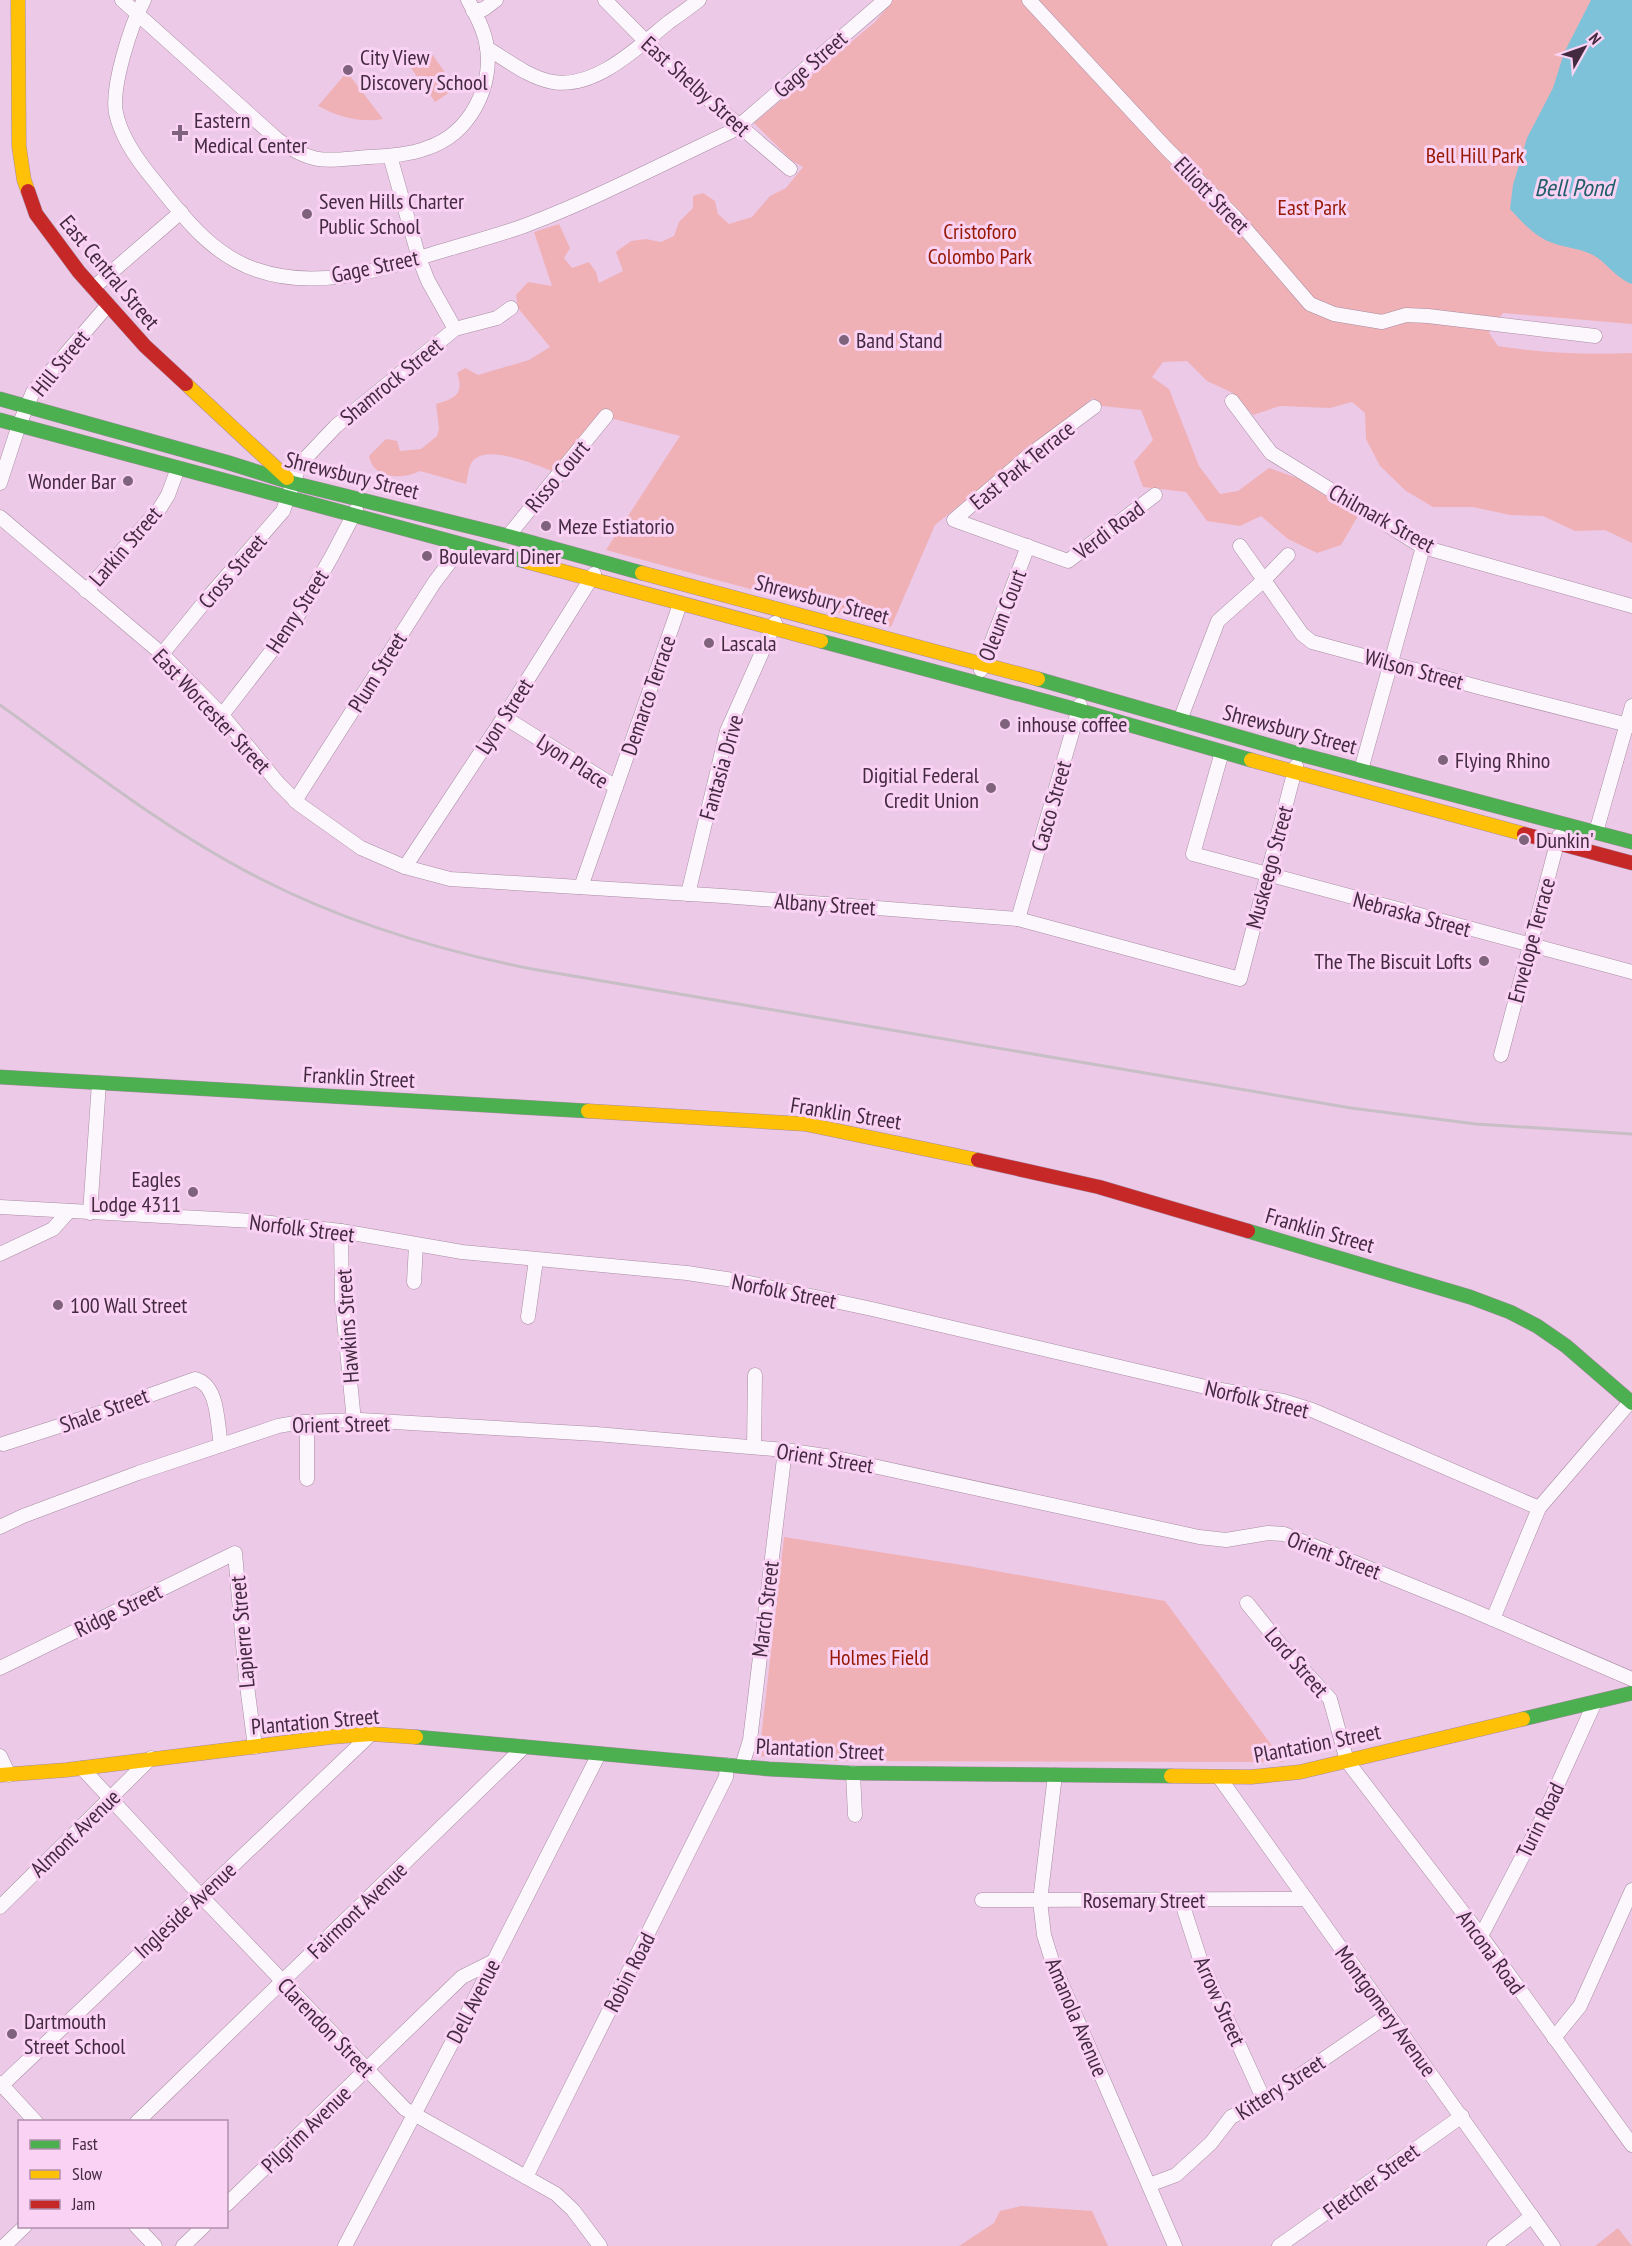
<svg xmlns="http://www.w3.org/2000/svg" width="1632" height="2246" viewBox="0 0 1632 2246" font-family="'PT Sans Narrow',sans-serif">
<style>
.green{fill:#efb1b6}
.water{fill:#7dc2d9}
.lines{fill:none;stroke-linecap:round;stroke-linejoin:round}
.street-casing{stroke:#a78ca3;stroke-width:15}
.fast-casing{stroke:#a78ca3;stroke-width:15}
.slow-casing{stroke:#a78ca3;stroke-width:15}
.jam-casing{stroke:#a78ca3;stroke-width:15}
.street{stroke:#fcf7fc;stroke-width:14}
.fast{stroke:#4caf50;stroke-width:14}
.slow{stroke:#ffc107;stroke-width:14}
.jam{stroke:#c62828;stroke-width:14}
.rail{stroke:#c7bec6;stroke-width:3}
.poi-dot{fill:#7f627b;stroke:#fad2f3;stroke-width:2}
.labels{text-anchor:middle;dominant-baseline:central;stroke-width:6;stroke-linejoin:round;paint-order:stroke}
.poi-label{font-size:22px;fill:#442a41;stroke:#fad2f3;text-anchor:start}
.street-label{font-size:22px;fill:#442a41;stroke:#fad2f3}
.park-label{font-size:22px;fill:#951904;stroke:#fad2f3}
.water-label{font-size:24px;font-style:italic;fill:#205e6a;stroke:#fad2f3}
</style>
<rect width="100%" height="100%" fill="#edc9e8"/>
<g class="green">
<path d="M893,0h739v324l-129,-11 -14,20 9,13c45,7 89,9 134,7v190l-27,-13 -30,1 -32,-15 -33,-1 -37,-8h-40l-27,-16 -26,-25 -14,-27 -1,-26 -13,-11 -22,6 -50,-2 -27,9 -20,-22 -26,-12 -20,-20 -24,1 -11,15 17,12 30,77 21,28 18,-3 31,-23 28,10 61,38 -17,29 -24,8 -29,-14 -27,-23 -21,10 -33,-5 -21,-29 -43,-5 -9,-25 19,-22 -12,-30 -39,-4 -9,-8 -158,127 -44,102 -285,-77 74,-114 -78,-20 -47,56c-18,-6 -69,-30 -83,-10 -4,5 -4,16 -6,22l-46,-13c-18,9 -47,8 -51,-15l17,-17 11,2 3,10 21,-2 16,-13 2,-7 -3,-25c18,-5 29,-10 21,-31l8,-5 13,7 51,-15 21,-13 -32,-39 -2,-13 12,-13 24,4 -18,-54 25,-8 11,24 -6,10 8,10 17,-6 7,10 3,11 24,-12 -7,-19 15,-11 15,-2 15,3 13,-6 5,-14 14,-14v-12l10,-3 12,8 3,13 11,10 23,-7 18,-21 16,-8 17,-21 -12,-7 -37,-37 121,-101z"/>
<polygon points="432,54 456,88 435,102 411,68"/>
<path d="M347,72l36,47c-24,4 -44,-2 -65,-13z"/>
<polygon points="784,1537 968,1566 1165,1601 1284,1762 824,1761 759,1756"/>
<polygon points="1021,2206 1092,2211 1108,2246 959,2246 994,2223 1000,2211"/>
<polygon points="1618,2228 1632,2246 1595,2246"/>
</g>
<path class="water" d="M1591,0h41v284c-17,-6 -26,-23 -41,-30 -13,-6 -29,-7 -41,-12 -16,-6 -29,-21 -40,-33l3,-24 14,-47 26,-50 11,-35z"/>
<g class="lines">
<defs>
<g id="street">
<path d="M122,0l156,140c37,26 49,20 91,17 19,-1 40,-2 58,-9 43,-14 68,-63 59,-106 -3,-15 -11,-29 -18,-42"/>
<path d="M144,0c-13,25 -33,86 -28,113 5,24 22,48 37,66 30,37 58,76 104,91 61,21 126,-1 185,-19 29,-9 59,-16 87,-27 68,-26 135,-61 201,-92l10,-7 145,-125"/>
<polyline points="605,0 674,70 790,169"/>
<polyline points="1029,0 1166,148 1236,218 1310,304 1334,314 1382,322 1406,315 1428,316 1595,336"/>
<polyline points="473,11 484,9 496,0"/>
<path d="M487,48c20,12 42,30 66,34 43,7 85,-35 116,-60 10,-7 20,-14 30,-22"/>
<polyline points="390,156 419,258 428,281 455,329"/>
<polyline points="93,288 181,212"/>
<polyline points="1232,401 1271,453 1423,547 1632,606"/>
<polyline points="1094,407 1028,456 954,520 1068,561 1155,495"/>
<polyline points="0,483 19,425 33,392 108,305"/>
<polyline points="0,517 162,654 222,715 278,783 299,804 361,848 405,867 450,879 723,896 1018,919 1240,979 1296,766"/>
<polyline points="508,536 606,416"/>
<polyline points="1240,546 1302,634 1312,642 1482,688 1632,726"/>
<polyline points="86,591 160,508 168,495 178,468"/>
<polyline points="162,654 211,594 283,511 300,464 336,426 455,329 497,318 511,308"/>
<polyline points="981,670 1028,546"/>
<polyline points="222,715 294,622 332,556 356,510"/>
<polyline points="504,717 616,787"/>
<polyline points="1180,720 1218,621 1263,581 1288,555"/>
<polyline points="1222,752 1193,854 1632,972"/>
<polyline points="1361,770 1423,547"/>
<polyline points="295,801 434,583 462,546"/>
<polyline points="1596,832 1632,706"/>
<polyline points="405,867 504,717 594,574"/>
<polyline points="581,887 680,604"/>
<polyline points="688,894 727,731 775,623"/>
<polyline points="1018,919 1080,705"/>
<polyline points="1501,1055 1559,836"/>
<polyline points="0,1207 253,1221 341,1231 462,1252 687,1273 740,1281 872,1309 1210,1388 1283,1401 1312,1410 1539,1508"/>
<polyline points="90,1213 99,1083"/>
<polyline points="341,1231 342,1300 354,1421"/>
<polyline points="0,1254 53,1229 69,1211"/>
<polyline points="414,1282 416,1245"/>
<polyline points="528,1317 536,1260"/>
<polyline points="307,1422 307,1479"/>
<path d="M3,1444l100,-32 92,-33c24,6 22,45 26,66"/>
<polyline points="754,1447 755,1375"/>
<polyline points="0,1527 23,1516 138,1473 278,1426 301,1422 361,1420 596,1434 785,1450 832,1457 1199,1537 1226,1540 1268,1533 1284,1534 1467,1608 1632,1679"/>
<polyline points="1247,1603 1284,1649 1330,1699 1347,1761 1481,1936 1632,2145"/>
<polyline points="1493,1619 1539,1508 1630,1402"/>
<polyline points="0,1668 235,1553 246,1678 255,1747"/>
<polyline points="0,1756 9,1775"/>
<polyline points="742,1766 750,1740 785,1450"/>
<polyline points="82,1768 200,1895 405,2109 556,2194 573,2210 600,2246"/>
<polyline points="853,1773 855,1815"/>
<polyline points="1055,1775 1040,1901 1044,1935 1053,1964 1175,2246"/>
<polyline points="1219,1777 1553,2246"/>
<polyline points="982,1900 1306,1899"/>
<polyline points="1181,1900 1201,1962 1264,2100"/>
<polyline points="0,1907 151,1758"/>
<polyline points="1481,1936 1541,1821 1595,1702"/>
<polyline points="1554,2038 1580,2006 1632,1890"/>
<polyline points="0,2083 36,2122"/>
<polyline points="0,2087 371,1734"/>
<polyline points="137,2122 524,1747"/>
<polyline points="526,2177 726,1777 727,1765"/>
<polyline points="1149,2185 1176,2175 1211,2143 1231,2117 1264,2100 1388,2015"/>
<polyline points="226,2205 462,1977 494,1961"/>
<polyline points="136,2226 155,2246"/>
<polyline points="4,2246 25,2226"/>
<polyline points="183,2246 204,2226"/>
<polyline points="345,2246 467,2014 599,1754"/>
<polyline points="1279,2246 1462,2116"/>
<polyline points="1494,2246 1532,2216"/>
</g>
<g id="fast">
<polyline points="0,399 226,462 293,483 508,536 642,573"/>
<polyline points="0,420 528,562"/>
<polyline points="821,641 1078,710 1251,760"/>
<polyline points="1038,679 1299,754 1632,842"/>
<polyline points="0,1077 588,1111"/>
<polyline points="1248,1231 1470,1297 1510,1312 1537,1326 1566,1346 1632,1403"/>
<polyline points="1523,1719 1632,1693"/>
<polyline points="416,1737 769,1769 850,1773 1171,1776"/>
</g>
<g id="slow">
<polyline points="18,0 19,146 24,180 28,191"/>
<polyline points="186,384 287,478"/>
<polyline points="528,562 821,641"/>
<polyline points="642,573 1038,679"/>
<polyline points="1251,760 1524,834"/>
<polyline points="588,1111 805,1124 978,1160"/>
<polyline points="0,1775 66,1770 331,1737 371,1734 416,1737"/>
<polyline points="1171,1776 1251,1777 1300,1772 1523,1719"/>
</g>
<g id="jam">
<polyline points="28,191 36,214 79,272 145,346 186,384"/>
<polyline points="1524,834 1632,863"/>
<polyline points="978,1160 1099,1187 1248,1231"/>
</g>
</defs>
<use href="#street" class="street-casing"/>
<use href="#fast" class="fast-casing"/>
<use href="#slow" class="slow-casing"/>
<use href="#jam" class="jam-casing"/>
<use href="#street" class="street"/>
<use href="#fast" class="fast"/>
<use href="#slow" class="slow"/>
<use href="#jam" class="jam"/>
<path class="rail" d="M0,705c85,61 168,127 261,174 86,44 176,71 271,90l819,139 125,16 156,10"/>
</g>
<g class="poi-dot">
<circle cx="348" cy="70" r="6"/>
<path d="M177 124h6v6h6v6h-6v6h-6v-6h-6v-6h6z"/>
<circle cx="307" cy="214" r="6"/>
<circle cx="844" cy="340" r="6"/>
<circle cx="128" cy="481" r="6"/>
<circle cx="546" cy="526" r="6"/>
<circle cx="427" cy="556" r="6"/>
<circle cx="709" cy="643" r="6"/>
<circle cx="1005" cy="724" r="6"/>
<circle cx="1443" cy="760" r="6"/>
<circle cx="991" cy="788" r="6"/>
<circle cx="1524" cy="840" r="6"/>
<circle cx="1484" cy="961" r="6"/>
<circle cx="193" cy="1192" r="6"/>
<circle cx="58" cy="1305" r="6"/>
<circle cx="12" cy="2034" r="6"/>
</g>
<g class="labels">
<g class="poi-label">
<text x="360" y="57">City View<tspan x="360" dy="25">Discovery School</tspan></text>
<text x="194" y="120">Eastern<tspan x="194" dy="25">Medical Center</tspan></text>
<text x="319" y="201">Seven Hills Charter<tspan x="319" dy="25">Public School</tspan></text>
<text x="856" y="340">Band Stand</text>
<text x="116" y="481" text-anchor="end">Wonder Bar</text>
<text x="558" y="526">Meze Estiatorio</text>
<text x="439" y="556">Boulevard Diner</text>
<text x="721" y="643">Lascala</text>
<text x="1017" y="724">inhouse coffee</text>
<text x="1455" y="760">Flying Rhino</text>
<text x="979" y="775" text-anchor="end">Digitial Federal<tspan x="979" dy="25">Credit Union</tspan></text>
<text x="1536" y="840">Dunkin'</text>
<text x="1472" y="961" text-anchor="end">The The Biscuit Lofts</text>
<text x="181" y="1179" text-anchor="end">Eagles<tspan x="181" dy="25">Lodge 4311</tspan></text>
<text x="70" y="1305">100 Wall Street</text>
<text x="24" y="2021">Dartmouth<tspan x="24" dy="25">Street School</tspan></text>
</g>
<g class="street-label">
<text transform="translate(810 64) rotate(-41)">Gage Street</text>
<text transform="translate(696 86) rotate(42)">East Shelby Street</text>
<text transform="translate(1212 195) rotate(46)">Elliott Street</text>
<text transform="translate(375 266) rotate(-12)">Gage Street</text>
<text transform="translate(110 272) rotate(50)">East Central Street</text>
<text transform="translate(60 363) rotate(-51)">Hill Street</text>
<text transform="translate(391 381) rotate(-39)">Shamrock Street</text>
<text transform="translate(1022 465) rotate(-39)">East Park Terrace</text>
<text transform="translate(352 475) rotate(14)">Shrewsbury Street</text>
<text transform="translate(557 476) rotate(-50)">Risso Court</text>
<text transform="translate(1382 518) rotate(29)">Chilmark Street</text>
<text transform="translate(1109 530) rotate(-37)">Verdi Road</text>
<text transform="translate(125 546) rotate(-49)">Larkin Street</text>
<text transform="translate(232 571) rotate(-49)">Cross Street</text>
<text transform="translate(822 599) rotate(15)">Shrewsbury Street</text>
<text transform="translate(297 611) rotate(-57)">Henry Street</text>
<text transform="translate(1002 615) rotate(-69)">Oleum Court</text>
<text transform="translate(1414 669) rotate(15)">Wilson Street</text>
<text transform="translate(377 672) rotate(-58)">Plum Street</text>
<text transform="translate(648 695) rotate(-71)">Demarco Terrace</text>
<text transform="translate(212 711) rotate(47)">East Worcester Street</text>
<text transform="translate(504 716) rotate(-57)">Lyon Street</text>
<text transform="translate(1290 729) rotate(15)">Shrewsbury Street</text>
<text transform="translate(573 761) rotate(33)">Lyon Place</text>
<text transform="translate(721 767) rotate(-74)">Fantasia Drive</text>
<text transform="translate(1051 806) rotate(-74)">Casco Street</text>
<text transform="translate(1269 867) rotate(-75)">Muskeego Street</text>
<text transform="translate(825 904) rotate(4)">Albany Street</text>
<text transform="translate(1412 914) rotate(15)">Nebraska Street</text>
<text transform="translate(1531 940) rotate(-75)">Envelope Terrace</text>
<text transform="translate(359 1077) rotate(3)">Franklin Street</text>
<text transform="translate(846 1113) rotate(9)">Franklin Street</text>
<text transform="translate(302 1228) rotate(7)">Norfolk Street</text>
<text transform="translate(1320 1230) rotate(16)">Franklin Street</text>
<text transform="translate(784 1291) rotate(11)">Norfolk Street</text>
<text transform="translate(347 1326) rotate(-94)">Hawkins Street</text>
<text transform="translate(1257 1399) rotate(13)">Norfolk Street</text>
<text transform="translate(104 1410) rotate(-20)">Shale Street</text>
<text transform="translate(341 1424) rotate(-1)">Orient Street</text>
<text transform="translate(825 1458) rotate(9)">Orient Street</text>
<text transform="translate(1334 1555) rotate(21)">Orient Street</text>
<text transform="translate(765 1609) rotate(-83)">March Street</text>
<text transform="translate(118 1610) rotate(-26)">Ridge Street</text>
<text transform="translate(242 1632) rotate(-95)">Lapierre Street</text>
<text transform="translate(1297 1662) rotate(49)">Lord Street</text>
<text transform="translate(315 1721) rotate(-5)">Plantation Street</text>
<text transform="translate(1317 1743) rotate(-11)">Plantation Street</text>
<text transform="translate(820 1749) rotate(3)">Plantation Street</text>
<text transform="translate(1540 1820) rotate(-64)">Turin Road</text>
<text transform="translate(75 1833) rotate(-44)">Almont Avenue</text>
<text x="1144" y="1900">Rosemary Street</text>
<text transform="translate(185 1910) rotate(-43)">Ingleside Avenue</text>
<text transform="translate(357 1910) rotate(-44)">Fairmont Avenue</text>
<text transform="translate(1491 1952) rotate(54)">Ancona Road</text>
<text transform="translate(629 1972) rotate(-63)">Robin Road</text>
<text transform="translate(473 2001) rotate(-63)">Dell Avenue</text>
<text transform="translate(1220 2001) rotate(66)">Arrow Street</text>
<text transform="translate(1386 2011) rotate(54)">Montgomery Avenue</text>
<text transform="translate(1077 2017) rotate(67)">Amanola Avenue</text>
<text transform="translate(326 2027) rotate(46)">Clarendon Street</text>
<text transform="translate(1280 2087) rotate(-33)">Kittery Street</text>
<text transform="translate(306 2129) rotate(-44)">Pilgrim Avenue</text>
<text transform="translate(1371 2181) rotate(-36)">Fletcher Street</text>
</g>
<g class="park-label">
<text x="1475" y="155">Bell Hill Park</text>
<text x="1312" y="207">East Park</text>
<text x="980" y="231">Cristoforo<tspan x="980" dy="25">Colombo Park</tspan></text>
<text x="879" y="1657">Holmes Field</text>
</g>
<g class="water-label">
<text x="1574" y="187">Bell Pond</text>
</g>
</g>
<rect x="18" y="2120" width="210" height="108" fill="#fad2f3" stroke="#b18fac" stroke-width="1.5"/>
<rect x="30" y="2140" width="30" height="9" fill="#4caf50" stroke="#b18fac" stroke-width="1.5"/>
<text x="72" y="2150" font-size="18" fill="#442a41">Fast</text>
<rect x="30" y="2170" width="30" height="9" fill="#ffc107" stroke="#b18fac" stroke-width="1.5"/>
<text x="72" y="2180" font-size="18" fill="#442a41">Slow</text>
<rect x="30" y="2200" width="30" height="9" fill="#c62828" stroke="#b18fac" stroke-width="1.5"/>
<text x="72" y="2210" font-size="18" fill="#442a41">Jam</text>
<g transform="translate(1584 48) rotate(50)" stroke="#fad2f3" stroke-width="4.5" paint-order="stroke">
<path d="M0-4.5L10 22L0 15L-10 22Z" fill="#442a41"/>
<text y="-9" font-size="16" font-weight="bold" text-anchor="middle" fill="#442a41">N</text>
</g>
</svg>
